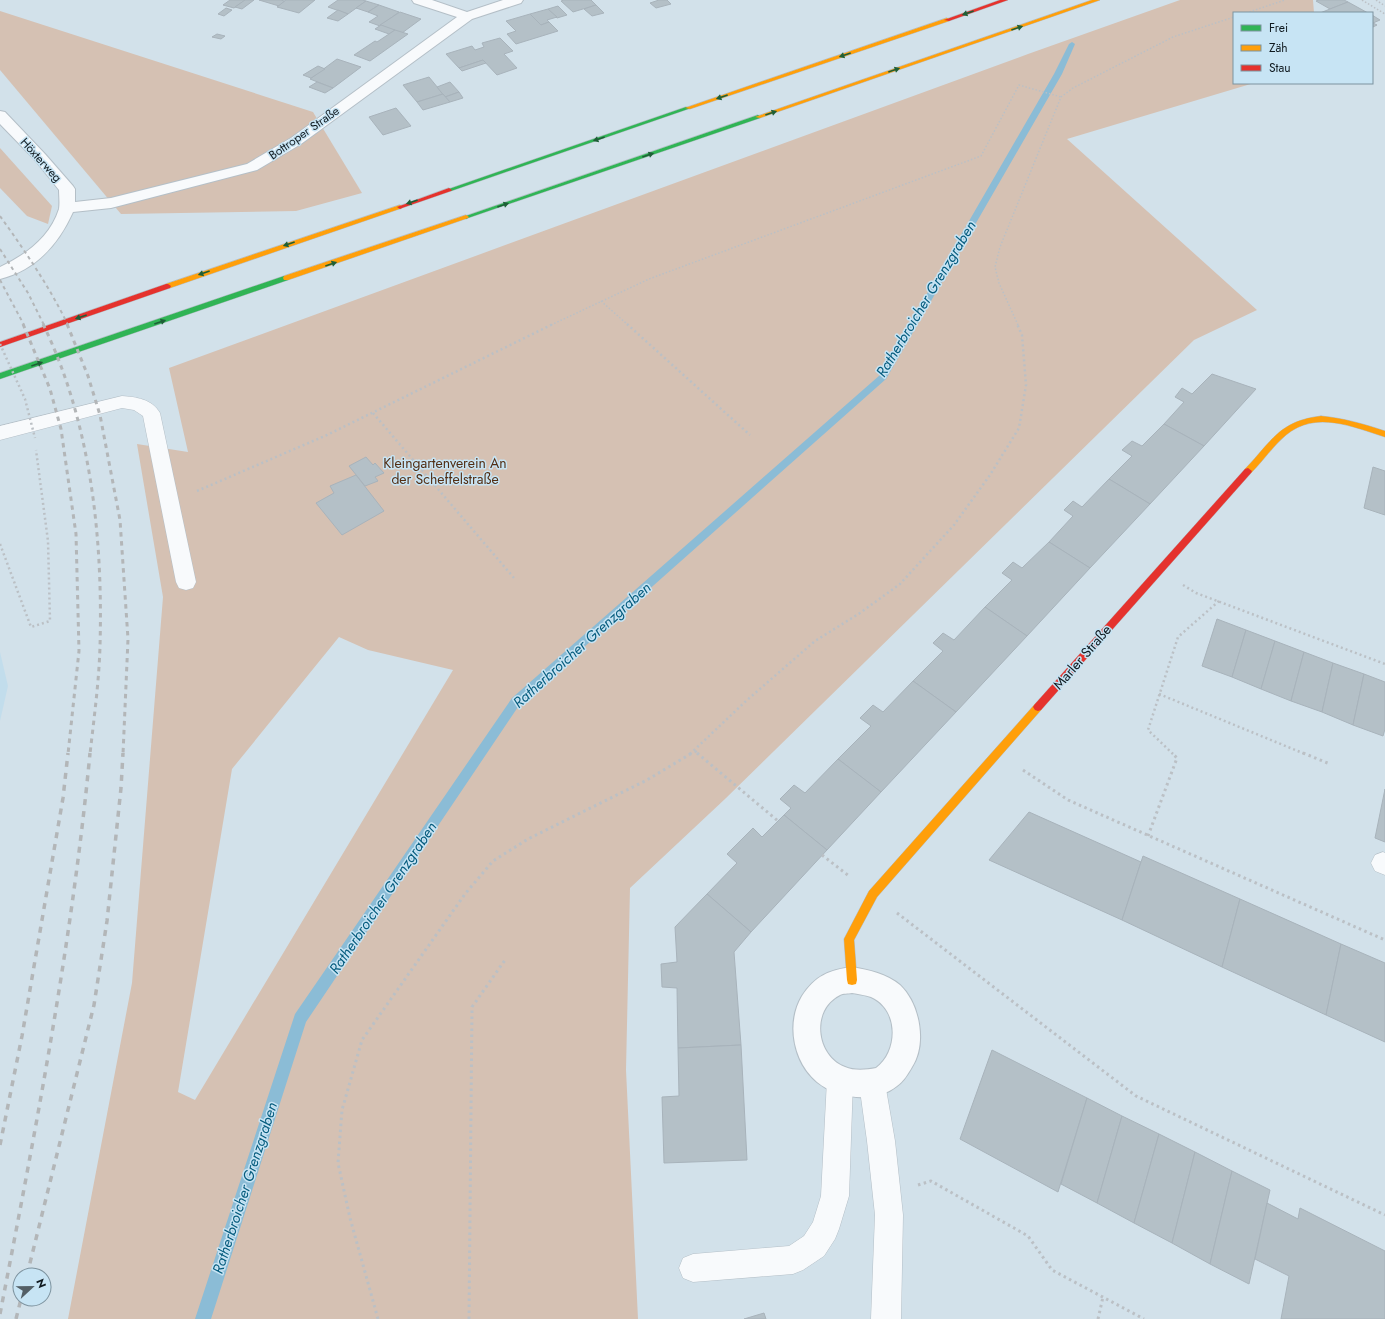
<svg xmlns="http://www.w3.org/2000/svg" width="1385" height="1319" viewBox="0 0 1385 1319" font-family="Jost,sans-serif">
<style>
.built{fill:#c2ddec}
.green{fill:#d5c1b3;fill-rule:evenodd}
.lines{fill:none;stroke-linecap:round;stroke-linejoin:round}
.stream{fill:#8bbcd6;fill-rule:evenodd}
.building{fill:#b4c0c7;stroke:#a8b3bb}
.lane-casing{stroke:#b4bfc7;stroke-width:1}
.street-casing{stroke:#b4bfc7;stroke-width:2}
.fast-casing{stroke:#b4bfc7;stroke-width:1}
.slow-casing{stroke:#b4bfc7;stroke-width:1}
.jam-casing{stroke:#b4bfc7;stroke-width:1}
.path-far2{stroke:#bbc0c5;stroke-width:1.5;stroke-dasharray:1.5 2;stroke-linecap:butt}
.path-far1{stroke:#bbc0c5;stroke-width:2.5;stroke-dasharray:2 3;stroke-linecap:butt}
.path{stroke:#bbc0c5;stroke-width:3;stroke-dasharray:2.5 3.5;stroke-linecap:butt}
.lane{fill:#f8fafc;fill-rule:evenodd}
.street{fill:#f8fafc;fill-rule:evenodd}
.fast{fill:#30b455;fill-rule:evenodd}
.slow{fill:#ff9f0a;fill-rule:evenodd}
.jam{fill:#e5322d;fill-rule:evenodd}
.rail-far2{stroke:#b3b6b8;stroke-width:2;stroke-dasharray:3.5 3.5;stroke-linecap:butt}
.rail-far1{stroke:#b3b6b8;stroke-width:3;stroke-dasharray:4.5 4.5;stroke-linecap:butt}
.rail{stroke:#b3b6b8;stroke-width:3.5;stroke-dasharray:6 6;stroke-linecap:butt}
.path-bridge{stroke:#bbc0c5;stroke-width:2.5;stroke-dasharray:2 3;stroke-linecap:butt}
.oneway{fill:#1e5f37}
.labels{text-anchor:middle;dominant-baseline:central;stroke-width:3;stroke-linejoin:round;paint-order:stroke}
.far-street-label{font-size:12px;fill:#0f191f;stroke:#c7e4f4}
.park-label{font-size:14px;fill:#522d12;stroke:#c7e4f4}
.street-label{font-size:14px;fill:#0f191f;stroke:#c7e4f4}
.water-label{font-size:15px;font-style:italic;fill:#065c7e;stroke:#c7e4f4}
</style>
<rect width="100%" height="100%" fill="#d2e1ea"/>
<polygon class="built" points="0,652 8,686 0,721"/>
<g class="green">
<path d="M1180,0h133l1,13h-80v70h20l-187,56 190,171 -63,30 -469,459 -95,89 -4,182 12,249h-570l64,-336 31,-386 -26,-153 51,8 -19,-84 859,-314zM339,637l29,13 85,20 -258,430 -17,-8 54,-323z"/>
<polygon points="0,11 313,112 362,193 296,211 121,214 0,70"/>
<polygon points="0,148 52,206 48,224 27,216 0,188"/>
</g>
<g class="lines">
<polygon class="stream" points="1072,42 1075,44 1062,74 886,379 520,704 306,1022 211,1319 195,1319 295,1014 512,698 880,375 1054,74 1069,44"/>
</g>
<g class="building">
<polygon points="230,0 245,0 234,8 223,5"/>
<polygon points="245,0 254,0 242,9 235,7"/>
<polygon points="259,0 280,0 285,1 279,6"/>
<polygon points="286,0 315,0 299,13 277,7"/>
<polygon points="338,0 362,0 366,1 348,14 328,7"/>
<polygon points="564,0 591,0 596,5 573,12 561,1"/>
<polygon points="659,0 667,0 671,4 656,8 650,3"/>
<polygon points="1319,0 1344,0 1348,2 1330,9 1316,1"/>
<polygon points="366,1 379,5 368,12 356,8"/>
<polygon points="1348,2 1368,13 1320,13 1330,9"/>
<polygon points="379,5 399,12 380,26 369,22 378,16 368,12"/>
<polygon points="596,5 604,13 592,16 584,9"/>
<polygon points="558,6 567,15 557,18 548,9"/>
<polygon points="226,8 232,10 224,16 218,14"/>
<polygon points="548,9 557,17 547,20 549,22 541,25 530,14"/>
<polygon points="338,10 348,14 338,21 327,18"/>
<polygon points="400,12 421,19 402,33 380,25"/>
<polygon points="530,14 541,25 549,22 558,31 516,44 507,34 516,31 506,21"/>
<polygon points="1372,15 1380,20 1373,23 1377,25 1373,27"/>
<polygon points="381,25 395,30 389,34 375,29"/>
<polygon points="395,30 408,34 370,61 354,55 375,41 377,42"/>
<polygon points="217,34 225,36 221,39 212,37"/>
<polygon points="500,38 513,51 504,54 517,68 497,75 483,60 459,68 446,54 472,46 475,50 484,47 482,43"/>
<polygon points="337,59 361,67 333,88 310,79"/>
<polygon points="483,60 486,63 462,71 459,68"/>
<polygon points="318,66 325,69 311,78 303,75"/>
<polygon points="429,77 443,94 417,102 403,85"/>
<polygon points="317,82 333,88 325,93 309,87"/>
<polygon points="450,82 459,92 445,97 437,87"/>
<polygon points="459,92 463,98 450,102 445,97"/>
<polygon points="443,94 450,102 423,110 417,102"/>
<polygon points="396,108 411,126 383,135 369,117"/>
<polygon points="1212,374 1256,389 1204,446 1164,424 1184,402 1175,397 1182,388 1192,394"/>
<polygon points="1164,424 1204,446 1150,504 1109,479 1132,456 1122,450 1132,441 1142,446"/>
<polygon points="366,457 373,465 375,463 384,473 375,477 378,481 365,486 349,466"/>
<polygon points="1373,467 1385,471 1385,515 1364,508"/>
<polygon points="356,475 384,511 342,535 316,503 334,493 330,486"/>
<polygon points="1109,479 1150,504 1090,568 1049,542 1073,516 1064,510 1073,501 1082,507"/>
<polygon points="1049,542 1090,568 1027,636 985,607 1012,580 1002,573 1013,562 1022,568"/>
<polygon points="985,607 1027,636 956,712 913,681 943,651 933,643 943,633 954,640"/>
<polygon points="1217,619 1246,630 1232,677 1202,666"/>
<polygon points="1246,630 1275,641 1261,689 1232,677"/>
<polygon points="1275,641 1304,652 1291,701 1261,689"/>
<polygon points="1304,652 1333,663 1322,712 1291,701"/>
<polygon points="1333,663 1364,674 1353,725 1322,712"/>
<polygon points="1364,674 1385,682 1385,729 1383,736 1353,725"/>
<polygon points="913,681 956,712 881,792 838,759 871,726 860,718 873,705 883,712"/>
<polygon points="838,759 881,792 827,850 784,815 791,808 780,799 794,785 805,793"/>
<polygon points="1385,789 1385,842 1375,838"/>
<polygon points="1029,812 1141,862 1122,920 989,860"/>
<polygon points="784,815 827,850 751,932 707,894 737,863 727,854 753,828 762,837"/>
<polygon points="1143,856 1240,899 1222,967 1122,920"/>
<polygon points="707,894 751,932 734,952 741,1045 678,1048 677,988 662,987 661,964 677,962 675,927"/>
<polygon points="1240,899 1341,944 1326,1015 1222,967"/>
<polygon points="1341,944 1385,963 1385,1042 1326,1015"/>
<polygon points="741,1045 747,1160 664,1163 662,1097 679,1096 678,1048"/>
<polygon points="992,1050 1087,1098 1058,1192 960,1139"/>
<polygon points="1087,1098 1122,1116 1097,1203 1061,1184"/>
<polygon points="1122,1116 1159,1134 1134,1223 1097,1203"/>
<polygon points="1159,1134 1195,1152 1172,1243 1134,1223"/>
<polygon points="1195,1152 1232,1171 1210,1264 1172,1243"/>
<polygon points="1232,1171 1270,1190 1249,1284 1210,1264"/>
<polygon points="1267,1203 1298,1219 1300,1208 1385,1251 1385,1319 1281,1319 1289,1276 1255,1259"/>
<polygon points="764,1313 766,1319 744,1319"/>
</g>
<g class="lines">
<defs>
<g id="lane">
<path d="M122,396c14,1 30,3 38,17l36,169 -3,6 -7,2 -7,-2 -3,-6 -33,-166 -9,-6 -12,-2 -122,32v-14z"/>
<polygon points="1383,852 1385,853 1385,875 1375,871 1371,863 1375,855"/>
<polygon points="840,1067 849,1071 853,1080 849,1196 839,1229 835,1239 824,1256 803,1270 793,1274 693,1282 683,1278 679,1268 683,1258 693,1254 789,1246 804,1236 813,1222 821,1196 827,1080 831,1071"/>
<polygon points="872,1070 881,1074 885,1083 895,1141 903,1215 901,1319 871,1319 875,1215 867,1141 859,1083 863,1074"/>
</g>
<g id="street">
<path d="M412,0h20l35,12 36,-12h20l-2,3 -49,16 -171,125 -44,26 -146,38 -38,4c-15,33 -37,58 -73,67v-12c26,-12 50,-30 59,-58 1,-6 0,-14 0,-19l-24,-30 -35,-36v-13l5,1 40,42 28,32 2,3v13l36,-4 136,-34 44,-26 166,-121 -43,-14z"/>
<path d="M852,967c17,3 35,7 48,18 20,19 27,59 12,82 -4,7 -9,15 -15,19 -22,18 -59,13 -80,-4 -24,-20 -31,-59 -15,-86 13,-20 27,-26 50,-29zM852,993c6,1 13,2 19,4 28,12 28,54 5,71 -10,2 -22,3 -31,-1 -29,-11 -35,-57 -5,-72 3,-2 8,-1 12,-2z"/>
</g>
<g id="fast">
<polygon points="686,107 691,108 451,191 446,190"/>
<polygon points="758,115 761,117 760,118 468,218 466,219 463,217"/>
<polygon points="284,276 288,276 289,278 288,280 0,379 0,373"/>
</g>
<g id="slow">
<polygon points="1092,0 1100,0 760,118 755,117"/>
<polygon points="947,18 950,20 949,21 690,109 685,108"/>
<polygon points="400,205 403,207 402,208 170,288 168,288 165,286 166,284"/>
<polygon points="466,215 469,217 468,218 288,280 284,280 283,278 284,276"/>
<path d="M1321,416c22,2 43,8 64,15v6c-32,-10 -69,-27 -99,-2 -13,11 -23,26 -35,38h-6l-1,-2 1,-2c27,-28 34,-48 76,-53z"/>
<polygon points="1038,703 1041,704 1043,707 1041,710 877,897 854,940 857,980 856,984 852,985 848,984 847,980 844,939 869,891 1035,704"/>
</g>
<g id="jam">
<polygon points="1000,0 1008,0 949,21 944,20"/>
<polygon points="449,188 452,190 451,191 402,208 400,209 397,207"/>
<polygon points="166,284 168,284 171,286 170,288 0,347 0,342"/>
<polygon points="1248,468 1252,471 1251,473 1041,710 1038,711 1035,710 1033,707 1035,704 1245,469"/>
</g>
</defs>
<use href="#lane" class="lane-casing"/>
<use href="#street" class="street-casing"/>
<use href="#fast" class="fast-casing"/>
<use href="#slow" class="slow-casing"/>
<use href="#jam" class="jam-casing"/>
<g class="path-far2">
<polyline points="1362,0 1385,14"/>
<polyline points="1376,0 1385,6"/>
<polyline points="1246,13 1285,0"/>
<polyline points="601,301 628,325"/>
<polyline points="551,325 649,279 981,156 1019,85 1061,97"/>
<polyline points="1018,325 999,283 995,267 1000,247 1061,97 1073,88 1173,37 1234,17"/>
</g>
<g class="path-far1">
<polyline points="627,324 750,435"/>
<polyline points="373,413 514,578"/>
<polyline points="197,491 327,435 553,324"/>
<polyline points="0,544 31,627 50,621 48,541 36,450"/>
<polyline points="1183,585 1196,593 1385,664"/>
<polyline points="1159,694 1305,754"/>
<polyline points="695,751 698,754"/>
<polyline points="690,754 746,701 815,641 860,613 900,584 954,525 990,475 1019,428 1026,385 1022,335 1017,324"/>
<polyline points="1173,754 1148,730 1178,637 1219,601"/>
</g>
<g class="path">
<polyline points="697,753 778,821"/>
<polyline points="1303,753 1330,764"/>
<polyline points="1023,770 1068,800 1385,940"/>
<polyline points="1148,836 1177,758 1172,753"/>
<polyline points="822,855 849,876"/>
<polyline points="897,913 1136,1096 1385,1215"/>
<polyline points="918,1185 931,1181 1028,1236 1052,1270 1144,1319"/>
<polyline points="378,1319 350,1218 338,1163 342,1110 362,1040 465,894 493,861 528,839 647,780 692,753"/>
<polyline points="469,1319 472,1007 505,960"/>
<polyline points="1098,1319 1103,1297"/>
</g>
<use href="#lane" class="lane"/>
<use href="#street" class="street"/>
<use href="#fast" class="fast"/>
<use href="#slow" class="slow"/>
<use href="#jam" class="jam"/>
<g class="rail-far2">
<path d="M0,216c25,35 49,70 68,109"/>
<polyline points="0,249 28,293 44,325"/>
<polyline points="0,280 24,325"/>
</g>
<g class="rail-far1">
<polyline points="23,324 50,389 61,429 76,534 79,651 68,754"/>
<path d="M43,324c48,99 60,214 57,322 -1,36 -6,72 -10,108"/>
<polyline points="67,324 88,376 100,415 120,520 128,639 123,754"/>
</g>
<g class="rail">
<polyline points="0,1145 22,1036 63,798 68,753"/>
<polyline points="27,1275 94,1005 107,921 121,788 123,753"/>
<path d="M0,1314c36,-186 72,-372 90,-561"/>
<polyline points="16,1319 21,1299"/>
</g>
<polyline class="path-bridge" points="0,344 25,399 35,438"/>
</g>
<defs><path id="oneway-solid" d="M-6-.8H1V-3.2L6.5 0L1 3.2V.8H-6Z"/></defs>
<g class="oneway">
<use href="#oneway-solid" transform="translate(968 13) rotate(161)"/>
<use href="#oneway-solid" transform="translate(1017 28) rotate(-19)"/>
<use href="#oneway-solid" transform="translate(845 55) rotate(161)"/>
<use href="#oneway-solid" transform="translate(894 70) rotate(-19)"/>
<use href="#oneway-solid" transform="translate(722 97) rotate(161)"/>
<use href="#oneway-solid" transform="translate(771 113) rotate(-19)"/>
<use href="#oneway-solid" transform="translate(599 139) rotate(161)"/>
<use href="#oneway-solid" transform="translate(648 155) rotate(-19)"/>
<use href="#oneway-solid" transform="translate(412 202) rotate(161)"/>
<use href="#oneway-solid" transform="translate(503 205) rotate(-19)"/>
<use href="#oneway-solid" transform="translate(289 244) rotate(161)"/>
<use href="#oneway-solid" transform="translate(331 264) rotate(-19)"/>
<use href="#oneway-solid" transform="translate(204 273) rotate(161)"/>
<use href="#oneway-solid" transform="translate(81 317) rotate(161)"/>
<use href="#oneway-solid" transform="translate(160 322) rotate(-19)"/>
<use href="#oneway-solid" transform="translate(37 364) rotate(-19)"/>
</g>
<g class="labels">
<g class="far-street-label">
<text transform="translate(304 133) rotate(-35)">Bottroper Straße</text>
<text transform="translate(41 160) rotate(48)">Höxterweg</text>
</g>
<g class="park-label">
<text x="445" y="463">Kleingartenverein An<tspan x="445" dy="16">der Scheffelstraße</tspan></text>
</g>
<g class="street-label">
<text transform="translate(1082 657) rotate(-49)">Marler Straße</text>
</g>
<g class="water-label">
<text transform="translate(926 299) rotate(-59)">Ratherbroicher Grenzgraben</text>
<text transform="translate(582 645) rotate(-42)">Ratherbroicher Grenzgraben</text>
<text transform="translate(383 898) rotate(-56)">Ratherbroicher Grenzgraben</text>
<text transform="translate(245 1188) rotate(-72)">Ratherbroicher Grenzgraben</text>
</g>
</g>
<rect x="1233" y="12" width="140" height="72" fill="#c7e4f4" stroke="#7d939f"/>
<rect x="1241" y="25" width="20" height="6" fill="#30b455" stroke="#7d939f"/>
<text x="1269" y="32" font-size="12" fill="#0f191f">Frei</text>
<rect x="1241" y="45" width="20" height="6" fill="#ff9f0a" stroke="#7d939f"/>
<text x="1269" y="52" font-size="12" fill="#0f191f">Zäh</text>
<rect x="1241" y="65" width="20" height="6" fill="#e5322d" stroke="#7d939f"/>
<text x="1269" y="72" font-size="12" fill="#0f191f">Stau</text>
<g transform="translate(32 1287) rotate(68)"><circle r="19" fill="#c7e4f4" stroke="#7d939f"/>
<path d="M0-3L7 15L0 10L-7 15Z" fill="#535f66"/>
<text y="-6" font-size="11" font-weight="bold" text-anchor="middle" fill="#0f191f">N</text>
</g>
</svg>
